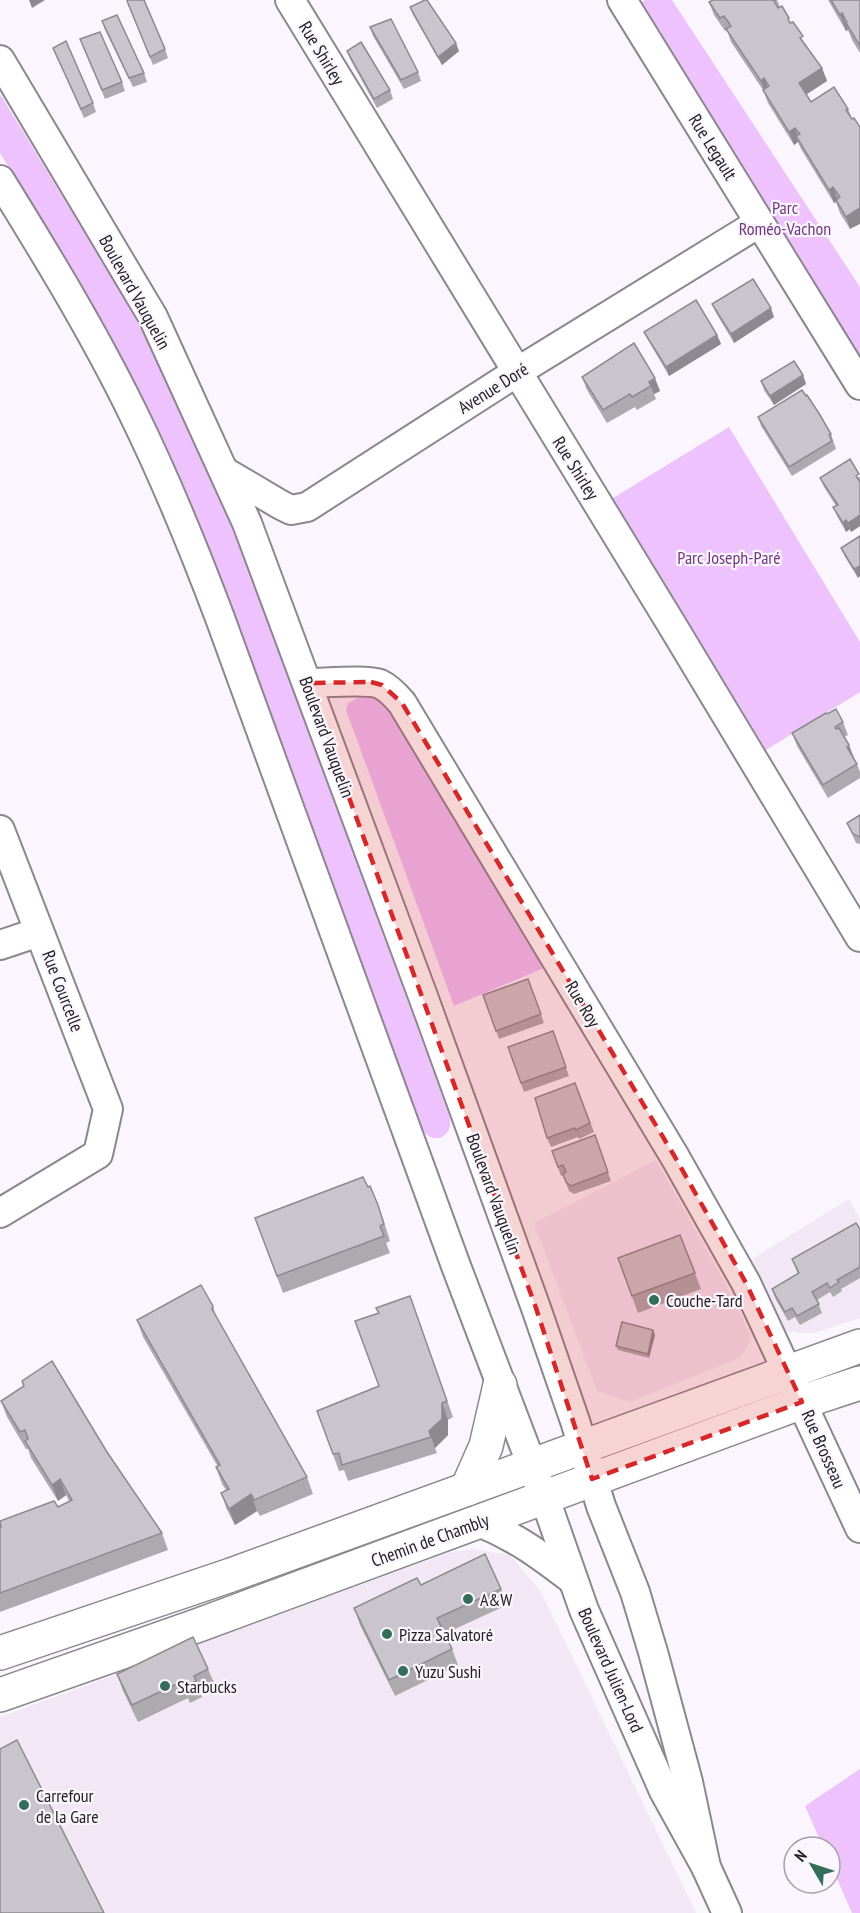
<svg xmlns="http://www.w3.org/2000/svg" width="860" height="1913" viewBox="0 0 860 1913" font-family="'PT Sans Narrow',sans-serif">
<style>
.built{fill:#f2e8f5}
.green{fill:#eec2fd}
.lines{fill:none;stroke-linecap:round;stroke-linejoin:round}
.minor-casing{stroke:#8c878e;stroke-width:32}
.major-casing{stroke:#8c878e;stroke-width:36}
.minor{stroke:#fff;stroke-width:28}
.major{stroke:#fff;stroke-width:33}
.wall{fill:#aea9af}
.shaded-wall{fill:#8d8a8f}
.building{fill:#cac5cc;stroke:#8d8a8f;stroke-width:1.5}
.marked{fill:#d62828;fill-opacity:0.2;stroke:#d62828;stroke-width:4.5;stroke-dasharray:12 8;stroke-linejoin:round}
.poi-dot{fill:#326e59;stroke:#fbf6fd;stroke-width:2}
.labels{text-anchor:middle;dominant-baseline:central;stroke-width:4.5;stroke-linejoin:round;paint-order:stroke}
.street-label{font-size:18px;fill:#201e21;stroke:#fbf6fd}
.park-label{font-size:18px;fill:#703881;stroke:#fbf6fd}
.poi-label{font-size:18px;fill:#201e21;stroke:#fbf6fd;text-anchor:start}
</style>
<rect width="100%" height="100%" fill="#fbf6fd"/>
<g class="built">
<polygon points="656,1160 722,1277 751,1336 748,1345 740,1358 630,1402 597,1391 534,1223"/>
<polygon points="849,1199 860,1219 860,1318 814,1333 800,1333 793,1331 790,1334 781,1324 752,1259"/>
<polygon points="473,1549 510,1555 541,1592 696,1913 0,1913 0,1717 448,1553"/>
</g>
<g class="green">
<polygon points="645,0 672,0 860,287 860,376 628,10"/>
<path d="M0,94l122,200 31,58 51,106 45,105 200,552c7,22 -18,33 -28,12l-203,-555 -66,-152 -76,-142 -76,-125z"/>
<polygon points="729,427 860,642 860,692 766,750 613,498"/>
<polygon points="359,695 376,697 387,705 544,968 454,1006 346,710 348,703 358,698"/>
<polygon points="860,1769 860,1913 852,1913 830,1863 830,1847 823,1847 805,1806"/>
</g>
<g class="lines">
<defs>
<g id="minor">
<polyline points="290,0 672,625 860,937"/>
<polyline points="622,0 860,385"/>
<polyline points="0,60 153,317 247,523 424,999 536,1308 575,1421 601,1506 635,1592 653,1652 688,1782 706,1867"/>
<path d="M0,180c47,76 94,153 133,233 33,67 61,136 87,205l236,648 94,247 34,97 80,181 42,76 21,46"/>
<polyline points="225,472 281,505 291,510 307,507 517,372 759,223"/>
<path d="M307,683c17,0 60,-4 73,1 9,4 16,12 22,19l273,454 71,126 114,245"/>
<polyline points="0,830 108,1109 98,1154 0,1213"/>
<polyline points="0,945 39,932"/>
<path d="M479,1522c39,16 61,33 94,58"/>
</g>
<g id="major">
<polyline points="467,1489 486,1446 500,1385"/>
<polyline points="0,1653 231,1575 860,1346"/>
<polyline points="0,1695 199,1625 802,1402 860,1383"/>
</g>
</defs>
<use href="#minor" class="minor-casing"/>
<use href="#major" class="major-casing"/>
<use href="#minor" class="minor"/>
<use href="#major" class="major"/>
</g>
<g class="wall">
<polygon points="713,0 777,0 780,7 822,68 827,81 806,94 811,102 848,109 851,116 850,229 840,213 836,202 834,203 801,149 798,142 794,145 768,103 763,90 731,42 727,30 725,31 714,15 709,2"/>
<polygon points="828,0 860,0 860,53 852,40 848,30 846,31"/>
<polygon points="410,7 459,51 442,65 413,15"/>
<polygon points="130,9 165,49 168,58 153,65"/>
<polygon points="102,21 144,73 147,82 133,87 105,30"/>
<polygon points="370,27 418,72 421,81 404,89 373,36"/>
<polygon points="80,39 122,82 125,91 105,99"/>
<polygon points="53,48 93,103 96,112 84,118"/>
<polygon points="347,51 390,90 393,99 377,108 350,59"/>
<polygon points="712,304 774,317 734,343 716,313"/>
<polygon points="644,332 717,335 721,344 669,376 648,340"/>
<polygon points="634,343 660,391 654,394 656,399 637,410 635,407 607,423 587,390 582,377"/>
<polygon points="803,375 806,384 774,405 764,390 761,381"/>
<polygon points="806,396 831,434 836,449 792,476 761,426 758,417"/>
<polygon points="860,477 860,526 851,532 850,529 846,532 837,516 833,507 836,506 824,487 820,478"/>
<polygon points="860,536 858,578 845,557 841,548"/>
<polygon points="827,714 843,722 848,735 844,737 849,745 853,758 857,764 860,772 860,778 828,798 797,746 792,733"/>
<polygon points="860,815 860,844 856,843 847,823"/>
<polygon points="528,979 544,1023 499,1039 483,995"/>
<polygon points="553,1031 569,1076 524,1092 508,1047"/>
<polygon points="575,1083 594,1132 579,1139 578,1137 551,1147 547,1138"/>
<polygon points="595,1135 611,1181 574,1194 569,1191 563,1175 561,1176 552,1151"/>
<polygon points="368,1187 378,1205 384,1222 390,1241 386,1243 390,1253 283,1293 255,1218"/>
<polygon points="860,1229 860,1278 841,1289 842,1291 833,1297 830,1292 817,1300 822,1313 800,1325 795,1317 788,1321 775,1298 772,1289 798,1274 792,1259"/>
<polygon points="680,1235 701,1289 638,1313 618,1258"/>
<polygon points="410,1296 453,1417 448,1420 448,1435 435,1448 437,1453 348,1481 344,1470 339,1471 317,1411 379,1386 378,1313 376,1308"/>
<polygon points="213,1306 216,1316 307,1477 313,1494 260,1516 257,1511 235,1525 227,1510 221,1493 226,1490 222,1484 216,1467 218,1467 143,1337 137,1320"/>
<polygon points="653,1330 655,1335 649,1358 618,1350 616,1346"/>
<polygon points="1,1401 107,1452 162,1533 168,1550 0,1612 0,1527 58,1507 69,1501 66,1495 58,1501 31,1458 28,1449 26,1449 7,1417"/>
<polygon points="421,1585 501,1589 507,1605 444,1634 452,1649 458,1665 395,1696 360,1625 354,1608"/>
<polygon points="208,1669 215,1685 200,1692 202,1697 190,1703 188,1698 138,1722 123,1691 117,1674"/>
</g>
<g class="shaded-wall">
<polygon points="29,0 45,0 32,8"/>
<polygon points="842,13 848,30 846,31 840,15"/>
<polygon points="456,43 459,51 442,65 438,57"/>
<polygon points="822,68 827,81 804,96 799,83"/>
<polygon points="764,78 769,91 765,93 761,81"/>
<polygon points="795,128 800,141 796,136 798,142 794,145 789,132"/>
<polygon points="833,187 838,200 834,203 829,190"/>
<polygon points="860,208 860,224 850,229 846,217"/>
<polygon points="771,308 774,317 734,343 731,334"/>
<polygon points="717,335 721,344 669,376 666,367"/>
<polygon points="803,375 806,384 774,405 770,396"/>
<polygon points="655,378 660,391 654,394 649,382"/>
<polygon points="860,515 860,526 851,532 848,523"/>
<polygon points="846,520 850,529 846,532 843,523"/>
<polygon points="860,566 860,576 858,578 854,569"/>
<polygon points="849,745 854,758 851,760 847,747"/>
<polygon points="653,1330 655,1335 649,1358 648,1354"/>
<polygon points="442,1403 448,1420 448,1435 435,1448 429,1431"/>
<polygon points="60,1479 66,1495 58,1501 52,1485"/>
<polygon points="251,1494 257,1511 235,1525 229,1509"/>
</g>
<g class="building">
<polygon points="128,0 144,0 165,49 150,57 127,1"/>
<polygon points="425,0 427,0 456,43 438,57 410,7"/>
<polygon points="713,0 775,0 774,1 778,8 782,6 789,18 788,19 790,23 793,22 803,36 800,38 822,68 799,83 811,102 834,87 848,109 846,110 852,119 854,118 860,127 860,208 846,217 836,200 840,197 833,187 829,190 796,136 800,134 795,128 789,132 763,90 769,86 764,78 761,81 726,29 731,26 724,16 720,18 709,2"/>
<polygon points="831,0 860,0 860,46 846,23 847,22 842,13 840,15"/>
<polygon points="117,15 144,73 129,78 102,21"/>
<polygon points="391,19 418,72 401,80 370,27"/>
<polygon points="100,32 122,82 102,90 80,39"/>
<polygon points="66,41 93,103 81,109 53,48"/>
<polygon points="361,42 390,90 374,99 347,51"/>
<polygon points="753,279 771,308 731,334 712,304"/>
<polygon points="696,300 717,335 666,367 644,332"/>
<polygon points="634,343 655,378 649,382 651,386 632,397 630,394 603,410 582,377"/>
<polygon points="794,361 803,375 770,396 761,381"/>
<polygon points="802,390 806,396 807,395 820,415 831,434 829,435 832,441 789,467 758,417"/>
<polygon points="850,459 859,474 856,476 860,482 860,515 848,523 846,520 843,523 833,507 838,505 820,478"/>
<polygon points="860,536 860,566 854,569 841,548"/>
<polygon points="836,709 843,722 835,727 836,729 839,728 849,745 847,747 857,764 823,785 792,733 826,713 827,714"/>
<polygon points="860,815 860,837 853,834 847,823"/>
<polygon points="528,979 541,1014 496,1031 483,995"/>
<polygon points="553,1031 566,1067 521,1083 508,1047"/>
<polygon points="575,1083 590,1123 576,1130 575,1128 547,1138 535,1098"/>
<polygon points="595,1135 608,1172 571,1186 566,1182 563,1174 566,1172 563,1165 558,1167 552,1151"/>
<polygon points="363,1177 368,1187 370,1186 378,1205 384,1224 380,1226 384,1236 277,1276 255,1218"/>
<polygon points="856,1223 860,1229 860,1267 837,1280 839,1282 830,1288 827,1283 812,1292 819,1304 797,1316 792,1308 785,1312 772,1289 799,1273 792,1259"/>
<polygon points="680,1235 695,1273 632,1296 618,1258"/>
<polygon points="201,1285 213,1306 212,1309 307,1477 254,1500 251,1494 229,1509 221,1493 229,1489 216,1467 220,1465 137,1320"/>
<polygon points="410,1296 447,1401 442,1403 442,1419 429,1431 431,1437 342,1465 339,1453 333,1454 317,1411 379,1386 355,1321 379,1313 376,1308"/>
<polygon points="622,1322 653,1330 648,1354 616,1346"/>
<polygon points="52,1361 107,1452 162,1533 0,1593 0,1527 1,1527 0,1521 54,1501 58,1507 72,1500 60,1479 52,1485 25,1441 28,1439 25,1430 20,1432 1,1401 24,1386 22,1381"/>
<polygon points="485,1554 501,1589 437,1618 452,1649 389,1680 354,1608 417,1578 421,1585"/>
<polygon points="193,1637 208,1669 194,1676 196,1681 184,1687 181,1682 132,1705 117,1674"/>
<polygon points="17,1740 104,1913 1,1913 0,1912 0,1749"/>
</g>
<path class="marked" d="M371,682l11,3 20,18 273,454 71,126 56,119 -210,77 -56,-171 -229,-625z"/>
<g class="poi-dot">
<circle cx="654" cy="1300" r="6"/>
<circle cx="468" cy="1599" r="6"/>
<circle cx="387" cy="1634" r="6"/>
<circle cx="403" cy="1671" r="6"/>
<circle cx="165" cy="1686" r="6"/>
<circle cx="24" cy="1805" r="6"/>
</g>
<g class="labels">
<g class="street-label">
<text transform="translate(322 53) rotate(59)">Rue Shirley</text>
<text transform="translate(713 147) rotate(58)">Rue Legault</text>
<text transform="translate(135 292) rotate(61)">Boulevard Vauquelin</text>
<text transform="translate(493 388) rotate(-32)">Avenue Doré</text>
<text transform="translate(576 468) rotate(58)">Rue Shirley</text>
<text transform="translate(327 737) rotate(70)">Boulevard Vauquelin</text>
<text transform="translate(63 991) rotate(69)">Rue Courcelle</text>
<text transform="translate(583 1004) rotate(59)">Rue Roy</text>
<text transform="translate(494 1194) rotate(70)">Boulevard Vauquelin</text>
<text transform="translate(824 1449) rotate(66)">Rue Brosseau</text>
<text transform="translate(430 1540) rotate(-20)">Chemin de Chambly</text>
<text transform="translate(611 1670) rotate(66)">Boulevard Julien-Lord</text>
</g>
<g class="park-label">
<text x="785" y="207">Parc<tspan x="785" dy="21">Roméo-Vachon</tspan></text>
<text x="729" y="557">Parc Joseph-Paré</text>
</g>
<g class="poi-label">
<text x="666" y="1300">Couche-Tard</text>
<text x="480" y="1599">A&amp;W</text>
<text x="399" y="1634">Pizza Salvatoré</text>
<text x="415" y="1671">Yuzu Sushi</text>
<text x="177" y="1686">Starbucks</text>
<text x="36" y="1795">Carrefour<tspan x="36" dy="21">de la Gare</tspan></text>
</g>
</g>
<g transform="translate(812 1865) rotate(309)"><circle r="28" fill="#fbf6fd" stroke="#a3a0a5" stroke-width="1.5"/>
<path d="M0-4.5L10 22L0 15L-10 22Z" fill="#326e59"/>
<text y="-9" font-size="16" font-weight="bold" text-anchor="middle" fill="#201e21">N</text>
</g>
</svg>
